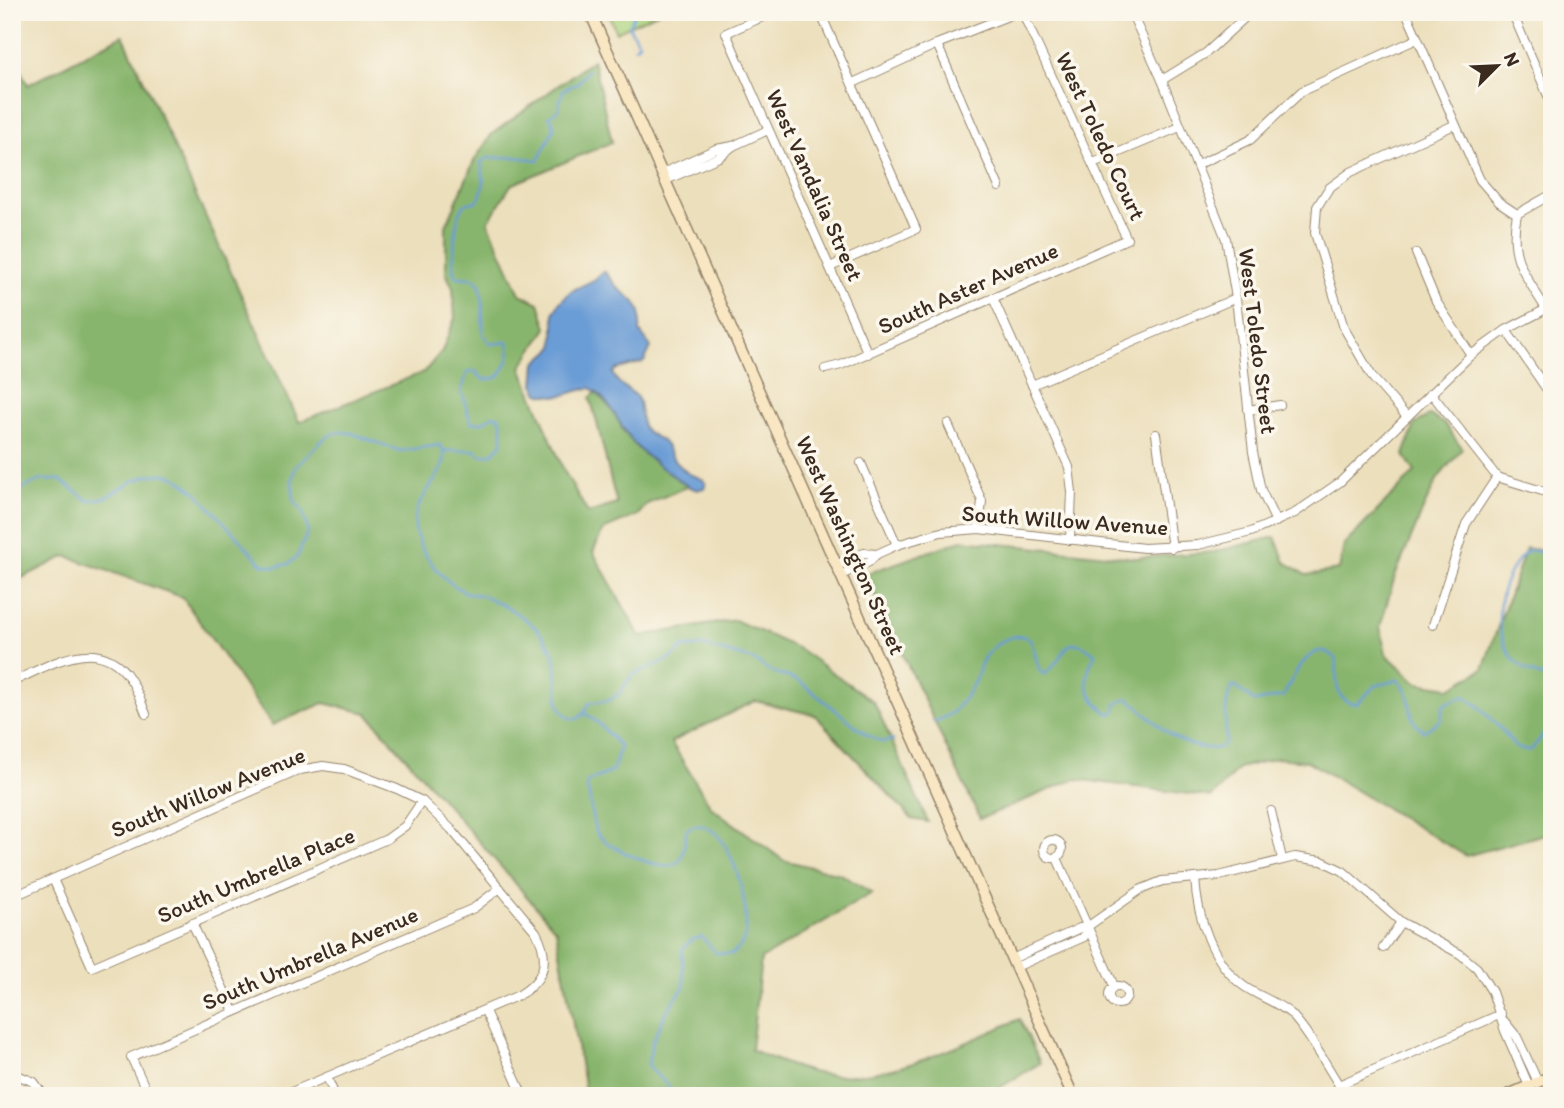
<svg xmlns="http://www.w3.org/2000/svg" width="1564" height="1108" viewBox="0 0 1564 1108" font-family="Itim,sans-serif">
<style>
.green{fill:#abd37e;stroke:#737e4e;stroke-width:2}
.forest{fill:#88b56d;stroke:#627046;stroke-width:2}
.water{fill:#6a9cd5;stroke:#52637a;stroke-width:2}
.lines{fill:none;stroke-linecap:round;stroke-linejoin:round}
.stream{stroke:#6a9cd5;stroke-width:2.5}
.street-casing{stroke:#94846d;stroke-width:10}
.secondary-casing{stroke:#94846d;stroke-width:13}
.street{stroke:#fff;stroke-width:8}
.secondary{stroke:#f9e7c3;stroke-width:10}
.labels{text-anchor:middle;dominant-baseline:central;stroke-width:7;stroke-linejoin:round;paint-order:stroke}
.street-label{font-size:23px;fill:#3b2a1e;stroke:#fbf7ec}
</style>
<rect width="100%" height="100%" fill="#fbf7ec"/>
<filter id="ink" filterUnits="userSpaceOnUse"><feTurbulence type="fractalNoise" baseFrequency=".0143" numOctaves="2"/><feDisplacementMap in="SourceGraphic" scale="14" xChannelSelector="R" yChannelSelector="G"/><feConvolveMatrix kernelMatrix="1 2 1 2 8 2 1 2 1" color-interpolation-filters="sRGB"/></filter>
<filter id="wash" filterUnits="userSpaceOnUse"><feTurbulence type="fractalNoise" baseFrequency=".00686" numOctaves="4" result="noise"/><feDisplacementMap in="SourceGraphic" scale="28" xChannelSelector="R" yChannelSelector="G"/><feGaussianBlur stdDeviation="1.57" result="paint"/><feColorMatrix in="noise" values="0 0 0 0 0 0 0 0 0 0 0 0 0 0 0 0 0 1.4 0 .05"/><feComposite in="paint" operator="in"/></filter>
<g filter="url(#wash)">
<rect width="100%" height="100%" fill="#ecdfbc"/>
<polygon class="green" points="608,12 659,12 616,32"/>
<g class="forest">
<path d="M123,35l176,387 125,-50 18,-21 13,-33 -2,-30 -7,-15v-47l28,-65 18,-27 101,-74 19,82 -101,43 -23,37 32,72 19,9 8,25 -26,39 43,104 24,42 29,-9c-10,-35 -16,-71 -27,-106l6,-6 20,22 6,15 17,21 49,36 -41,18 -9,11 -35,15 -10,22 47,84 95,-16 64,29 75,53 54,120 -16,-3 -97,-104 -60,-14 -84,41 40,65 72,53 57,14 32,19 -111,66 -10,91c20,8 40,17 61,22 67,16 147,-27 208,-53l20,44 -54,33h-400l-30,-166 -189,-217 -43,-10 -52,22 -90,-128 -116,-41 -54,27v-529l16,31z"/>
<polygon points="1430,415 1445,424 1462,449 1438,478 1424,507 1395,576 1380,627 1386,654 1417,683 1450,688 1483,669 1526,548 1552,552 1552,832 1466,856 1307,761 1277,758 1239,768 1212,797 1075,779 980,819 865,574 962,540 1136,558 1213,552 1275,537 1285,562 1306,575 1339,570 1344,545 1415,472 1404,455 1415,424"/>
</g>
<path class="water" d="M604,271l15,18 15,12 6,10v21l11,15 -7,15 -29,8 -2,4c7,14 14,13 23,22 7,8 2,22 8,32 4,7 11,8 17,12 8,6 9,17 15,22 4,3 8,9 12,11 7,5 12,2 18,10l-2,5 -7,2 -9,-4c-16,-11 -35,-23 -49,-37 -19,-18 -25,-46 -48,-61 -21,3 -30,13 -52,5l-5,-9 2,-21 18,-16v-35l6,-10 11,-11 23,-11z"/>
<g class="lines">
<g class="stream">
<polyline points="635,12 629,27 639,43 635,47"/>
<path d="M444,451l30,-1 7,5 11,-1 10,-10v-21l-3,-6 -6,-2 -10,7 -11,1c-8,-13 -4,-20 -11,-31l6,-19 8,-2 9,9 14,-3c9,-12 14,-20 10,-35l-18,2 -7,-10 -1,-37 -2,-12 -7,-7 -16,-1 -4,-5c1,-16 0,-58 13,-68 2,-1 9,-2 12,-3 8,-19 6,-19 3,-39l7,-4 27,-1 23,3c2,-3 16,-31 16,-33 0,-5 -3,-8 -5,-11l9,-6 5,-20 15,-7 10,-13"/>
<path d="M12,494l28,-14h20l29,21 18,-4 26,-16 16,-6 17,-1 10,3 19,14 67,73 13,3 13,-3 9,-7 11,-26 -5,-19 -9,-12 -2,-17 3,-16 29,-28 12,-7 15,1 49,18 40,-6c21,27 -40,52 -22,95 7,19 27,42 45,51 6,4 14,3 21,5 24,11 53,26 66,51 9,16 6,40 9,58 3,8 15,21 24,9 3,-3 4,-7 6,-11l21,-3 10,-7 12,-18 38,-16 13,-11 20,-2 51,14 16,11 29,10 67,53 16,8 11,-2"/>
<path d="M1552,554l-23,-4c-43,31 -43,123 23,128"/>
<path d="M585,714c14,6 23,21 35,32l-7,25 -24,10 -3,4c6,15 4,36 11,48 8,14 64,39 78,31 12,-7 8,-25 12,-35 40,-24 68,84 56,112 -2,6 -6,9 -11,13l-16,-1 -14,-16 -11,3 -9,10 2,37 -18,25 -14,31 -4,21c8,14 21,19 28,32"/>
<path d="M934,722c7,-3 15,-6 20,-11 9,-10 19,-25 24,-38 2,-5 3,-11 6,-15 9,-14 32,-29 47,-18l9,32 5,2c20,-13 18,-48 50,-20 -14,26 -10,42 14,60l6,-2 1,-8 12,-6c27,21 42,47 79,50 9,1 14,1 19,-6 0,-15 -3,-46 8,-56l21,16 29,-6c8,-19 30,-63 52,-37 2,18 -5,43 21,45l18,-18 23,-6c17,16 8,29 17,43 2,4 6,5 9,8l17,-11 2,-15 21,-9 13,9 27,27 11,15 8,3h8l13,-16 8,-3"/>
</g>
</g>
</g>
<g filter="url(#ink)">
<g class="lines">
<defs>
<g id="street">
<polyline points="774,12 726,33 868,354"/>
<polyline points="820,12 916,229 830,267"/>
<polyline points="1131,12 1162,80 1226,239 1236,298 1253,452 1261,490 1276,522"/>
<path d="M1406,12l74,168 19,22 18,12c-9,44 8,60 29,95"/>
<polyline points="1512,12 1552,105"/>
<polyline points="937,44 999,187"/>
<polyline points="1162,80 1206,53 1251,12"/>
<polyline points="853,83 937,44 1018,12"/>
<polyline points="733,146 768,130"/>
<polyline points="1093,163 1180,127"/>
<polyline points="1197,165 1250,140 1302,91 1417,39"/>
<polyline points="663,173 716,149 733,146 719,157 666,180"/>
<polyline points="1517,214 1552,194"/>
<polyline points="1416,253 1436,301 1471,355"/>
<polyline points="993,298 1069,467 1072,492 1070,540"/>
<polyline points="1506,330 1552,397"/>
<polyline points="825,369 841,365 1127,239 1022,12"/>
<polyline points="1032,385 1236,298"/>
<polyline points="1431,393 1497,477 1552,494"/>
<polyline points="1248,410 1280,405"/>
<polyline points="1407,417 1373,378 1344,328 1315,233 1317,207 1329,188 1351,172 1454,125"/>
<polyline points="948,424 982,501 979,529"/>
<polyline points="1156,434 1172,548"/>
<polyline points="861,463 897,545"/>
<polyline points="836,565 864,553 877,554"/>
<polyline points="841,575 869,562 877,554 897,545 941,532 979,529 1144,548 1198,545 1251,532 1295,513 1340,482 1471,355 1506,330 1552,306"/>
<polyline points="1433,625 1466,524 1497,477"/>
<path d="M12,682c38,-17 88,-50 118,-3 7,10 11,23 16,35"/>
<polyline points="1271,811 1282,859"/>
<circle cx="1053" cy="849" r="9"/>
<polyline points="1057,858 1114,986"/>
<path d="M1195,878c2,38 17,86 50,109 15,10 32,15 46,27 19,20 33,48 48,71l162,-71"/>
<polyline points="53,879 92,967 387,839 405,826 422,801"/>
<path d="M12,897l288,-127 23,-4 21,3 53,20 25,12 29,28 85,103c14,26 10,47 -17,63l-237,101"/>
<polyline points="192,923 234,1011"/>
<polyline points="1383,948 1401,922"/>
<polyline points="1012,959 1080,928 1087,927 1140,890 1162,881 1219,876 1295,857 1322,861 1343,871 1401,922 1460,954 1477,968 1492,992 1505,1031 1529,1086"/>
<polyline points="1016,967 1084,937 1087,927"/>
<circle cx="1118" cy="995" r="9"/>
<polyline points="485,1011 523,1096"/>
<polyline points="1504,1021 1517,1037 1538,1082"/>
<polyline points="12,1025 15,1043 12,1073 34,1082 44,1096"/>
<polyline points="327,1077 335,1096"/>
<polyline points="149,1096 131,1057 474,908 500,888"/>
</g>
<g id="secondary">
<polyline points="590,12 1073,1096"/>
<polyline points="1506,1096 1552,1076"/>
</g>
</defs>
<use href="#street" class="street-casing"/>
<use href="#secondary" class="secondary-casing"/>
<use href="#street" class="street"/>
<use href="#secondary" class="secondary"/>
</g>
</g>
<g class="labels">
<g class="street-label">
<text transform="translate(1101 136) rotate(65)">West Toledo Court</text>
<text transform="translate(815 185) rotate(66)">West Vandalia Street</text>
<text transform="translate(968 288) rotate(-24)">South Aster Avenue</text>
<text transform="translate(1258 341) rotate(83)">West Toledo Street</text>
<text transform="translate(1065 520) rotate(4)">South Willow Avenue</text>
<text transform="translate(851 545) rotate(66)">West Washington Street</text>
<text transform="translate(208 792) rotate(-22)">South Willow Avenue</text>
<text transform="translate(256 875) rotate(-23)">South Umbrella Place</text>
<text transform="translate(310 958) rotate(-23)">South Umbrella Avenue</text>
</g>
</g>
<rect width="1564" height="1108" fill="none" stroke="#fbf7ec" stroke-width="42"/>
<g transform="translate(1497 66) rotate(66)" stroke="#fbf7ec" stroke-width="5" paint-order="stroke">
<path d="M0-5L12 26L0 18L-12 26Z" fill="#3b2a1e"/>
<text y="-10" font-size="19" font-weight="bold" text-anchor="middle" fill="#3b2a1e">N</text>
</g>
</svg>
